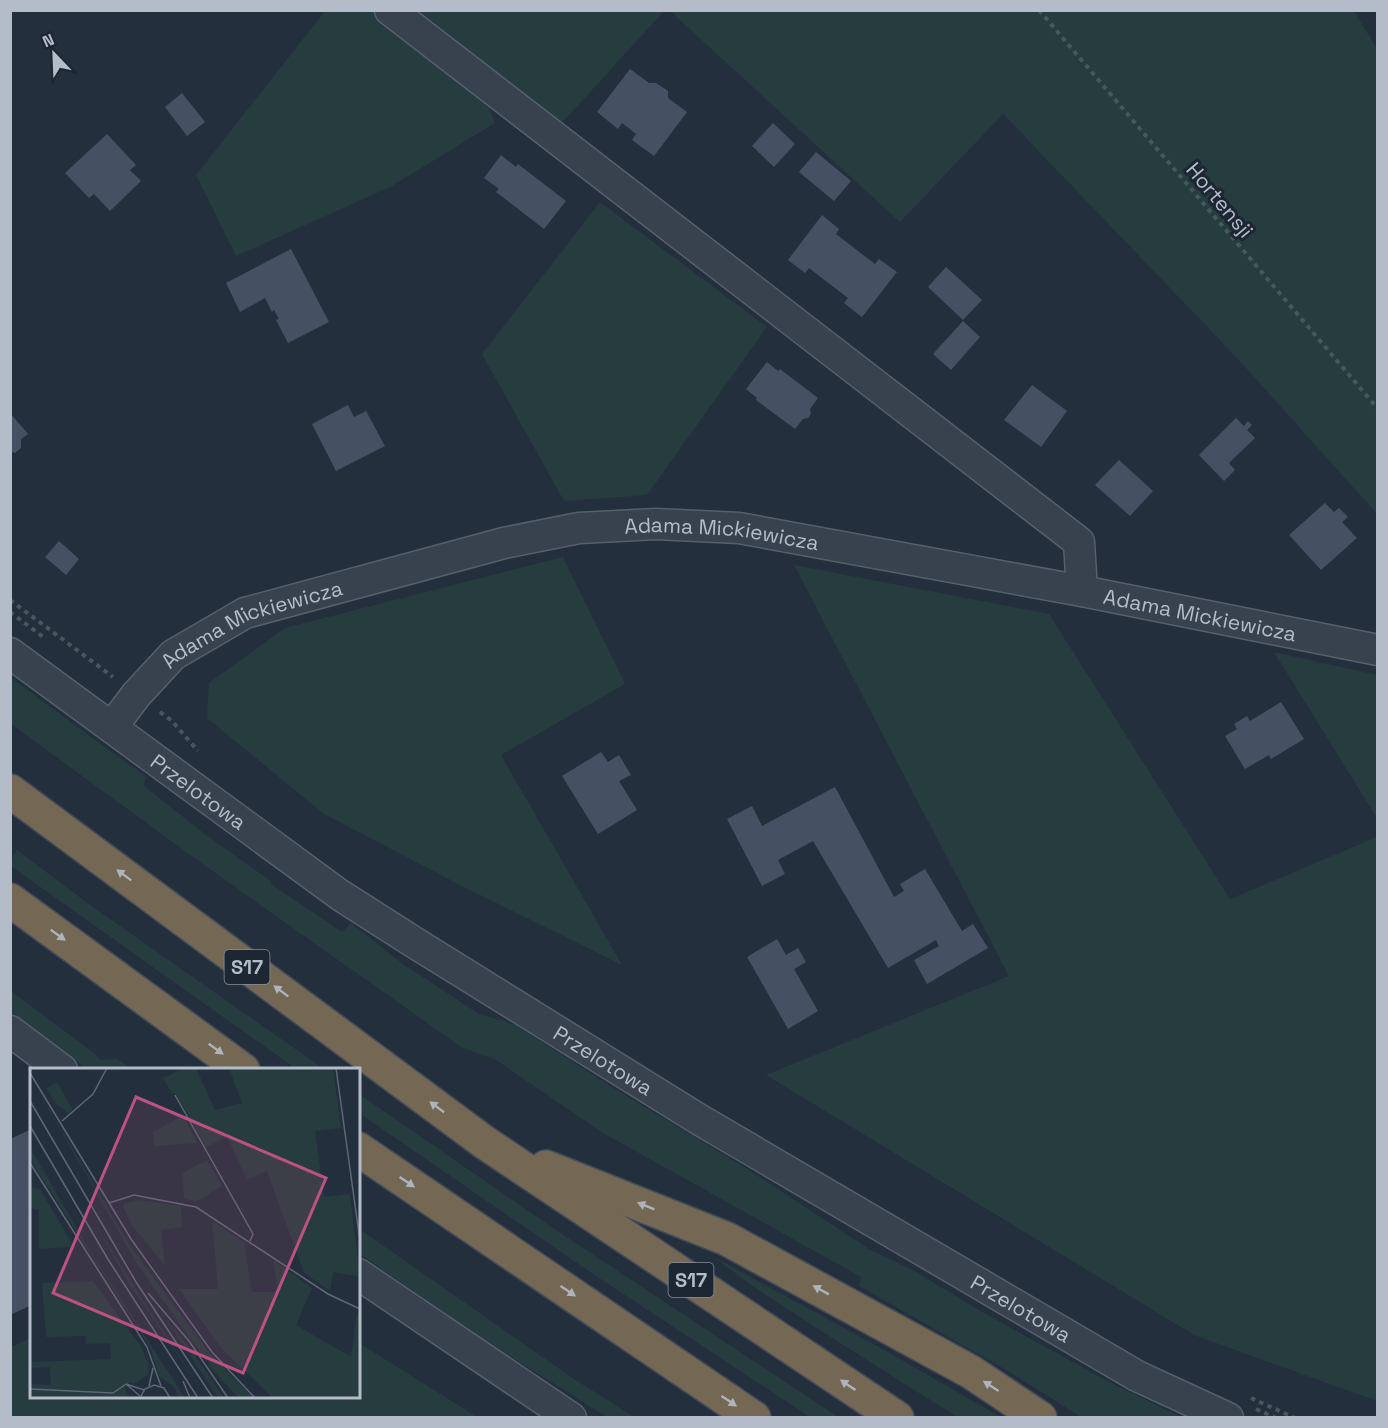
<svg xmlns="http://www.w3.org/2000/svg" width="1388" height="1428" viewBox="0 0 1388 1428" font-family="'Space Grotesk',sans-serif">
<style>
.green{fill:#263c3f}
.building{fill:#455162}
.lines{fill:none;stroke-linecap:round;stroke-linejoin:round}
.minor-casing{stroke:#565f6c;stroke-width:33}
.highway-casing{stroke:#434c59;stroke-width:36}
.path{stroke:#44595c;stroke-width:4;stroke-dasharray:4.5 4.5;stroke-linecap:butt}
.minor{stroke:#38414e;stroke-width:30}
.highway{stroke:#746855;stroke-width:33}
.oneway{fill:#aeb4bd}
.labels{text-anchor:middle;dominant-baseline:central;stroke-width:6;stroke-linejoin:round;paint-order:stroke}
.shield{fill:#1d2633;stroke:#878f9c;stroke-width:1.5}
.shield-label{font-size:20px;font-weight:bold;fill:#b4bcc9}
.street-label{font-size:21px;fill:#b4bcc9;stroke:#1d2633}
.inset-road{fill:none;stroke:#5e6776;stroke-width:1.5}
.view{fill:#bd5182;fill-opacity:0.15;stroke:#bd5182;stroke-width:3}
.inset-edge{fill:none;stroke:#b4bcc9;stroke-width:3}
</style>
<rect width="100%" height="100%" fill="#242f3e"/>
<g class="green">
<polygon points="325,11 376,11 483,93 495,123 390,187 236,256 196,175"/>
<polygon points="410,11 664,11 561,124"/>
<polygon points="670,11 1354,11 1377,49 1377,514 1238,359 1003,114 900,222"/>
<polygon points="600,202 767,327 647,495 564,501 482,354"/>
<polygon points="563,557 625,684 501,755 622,965 464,887 324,814 207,718 209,683 285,628"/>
<polygon points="794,565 1049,614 1230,899 1377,837 1377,1401 1194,1335 766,1075 1009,976"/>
<polygon points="1274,652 1377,675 1377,818"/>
<polygon points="10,677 102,745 147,777 143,785 206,835 271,881 271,884 342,932 351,923 403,964 479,1014 514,1024 607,1084 752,1172 869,1249 913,1270 984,1313 1107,1381 1181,1417 1081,1417 1013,1374 859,1286 861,1277 603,1133 496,1060 461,1047 204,865 11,724"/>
<polygon points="17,850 90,905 324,1069 296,1069 11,866 11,860"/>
<polygon points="11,991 94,1053 100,1060 117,1059 132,1069 87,1069 11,1014"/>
<polygon points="359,1094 553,1228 838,1417 810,1417 593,1274 359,1113"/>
<polygon points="358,1228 571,1377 634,1417 607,1417 472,1332 359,1253"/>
<polygon points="714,1257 879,1347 1001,1417 957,1417 815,1327 751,1285"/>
<polygon points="31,1338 32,1396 358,1396 359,1343 477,1417 11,1417 11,1347"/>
</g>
<g class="building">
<polygon points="630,69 649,83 656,83 668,91 668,98 687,112 654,156 632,140 636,134 622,123 618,129 597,112"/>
<polygon points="182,93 205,122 187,136 165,107"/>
<polygon points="773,123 795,144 774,167 752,146"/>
<polygon points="107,134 136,165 130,170 141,181 110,211 94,194 89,198 65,173"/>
<polygon points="816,152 851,181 834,201 799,172"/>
<polygon points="501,155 516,167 518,164 566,201 544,229 496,192 499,189 484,178"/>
<polygon points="822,215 839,229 836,234 875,264 879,259 897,272 862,317 844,303 848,298 809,268 805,273 788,260"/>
<polygon points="291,249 329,322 288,343 276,320 279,319 274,310 272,312 265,298 240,312 226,283"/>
<polygon points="946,267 982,300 963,320 928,287"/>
<polygon points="963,321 980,337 951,370 933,354"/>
<polygon points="767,362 778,371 780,369 818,398 810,409 811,414 808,418 803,419 795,429 756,400 757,398 746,389"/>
<polygon points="1032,385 1067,411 1041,447 1004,420"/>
<polygon points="348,405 354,417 366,411 385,446 336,471 312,424"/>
<polygon points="10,413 28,434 21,439 21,448 15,453 10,451"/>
<polygon points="1236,418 1244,426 1248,421 1252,425 1247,430 1255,438 1229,463 1235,470 1224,481 1199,455"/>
<polygon points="1119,460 1153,491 1130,516 1095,485"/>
<polygon points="1325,503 1334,512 1339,508 1348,517 1342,522 1357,538 1321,570 1289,535"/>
<polygon points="59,541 79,559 66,575 45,557"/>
<polygon points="1281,702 1304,739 1271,759 1269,755 1245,769 1225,736 1237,729 1234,724 1247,716 1250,721"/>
<polygon points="601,752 608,762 619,755 631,775 619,781 637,810 598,834 562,776"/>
<polygon points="835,787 894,897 904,891 900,884 925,869 962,931 973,924 988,948 927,984 914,960 939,946 936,940 888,968 813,841 778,860 785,874 762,886 727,819 752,806 762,826"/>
<polygon points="777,939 786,955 798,948 806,962 794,969 818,1011 788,1029 747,957"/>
<polygon points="32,1129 32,1305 10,1315 10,1139"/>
</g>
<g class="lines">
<defs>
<g id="minor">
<polyline points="390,10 1079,542 1082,591"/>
<path id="s1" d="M10,653l330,242 72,46 288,179 437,256 91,42"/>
<path id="s2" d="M112,727l24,-32 37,-40 72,-42 259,-70 75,-15 77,-4 83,4 343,63 296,59"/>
<polyline points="10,1031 62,1070"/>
<polyline points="358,1274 571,1418"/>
</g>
<g id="highway">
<polyline points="10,791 484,1142 897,1418"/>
<polyline points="10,900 243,1070"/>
<polyline points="358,1149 754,1418"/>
<polyline points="546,1167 727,1239 971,1372 1040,1418"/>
</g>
</defs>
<use href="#minor" class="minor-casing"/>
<use href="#highway" class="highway-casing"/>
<g class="path">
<polyline points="1039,10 1378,409"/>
<polyline points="10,600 113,677"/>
<polyline points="10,612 46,639"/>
<polyline points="160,712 172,721 198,751"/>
<polyline points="1251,1398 1295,1418"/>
<polyline points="1256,1409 1276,1418"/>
</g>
<use href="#minor" class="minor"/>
<use href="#highway" class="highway"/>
</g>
<defs><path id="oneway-solid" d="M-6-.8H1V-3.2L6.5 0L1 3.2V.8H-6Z" transform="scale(1.5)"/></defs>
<g class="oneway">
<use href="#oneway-solid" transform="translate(124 875) rotate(-143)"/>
<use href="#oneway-solid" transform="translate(58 935) rotate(36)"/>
<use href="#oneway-solid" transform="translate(281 991) rotate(-143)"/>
<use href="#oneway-solid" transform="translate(216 1049) rotate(36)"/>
<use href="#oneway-solid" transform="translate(437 1107) rotate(-143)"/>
<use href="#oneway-solid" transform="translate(407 1182) rotate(34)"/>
<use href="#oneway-solid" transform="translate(646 1206) rotate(-158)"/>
<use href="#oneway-solid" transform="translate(821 1290) rotate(-151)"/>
<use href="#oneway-solid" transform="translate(568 1291) rotate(34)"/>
<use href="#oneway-solid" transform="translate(848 1385) rotate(-146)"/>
<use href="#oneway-solid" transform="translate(991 1386) rotate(-147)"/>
<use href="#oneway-solid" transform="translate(729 1401) rotate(34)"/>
</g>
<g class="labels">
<g class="shield">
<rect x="224.5" y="950" width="45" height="34" rx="4.5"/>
<rect x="668.5" y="1263" width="45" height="34" rx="4.5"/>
</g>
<g class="shield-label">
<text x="247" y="967">S17</text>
<text x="691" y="1280">S17</text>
</g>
<g class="street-label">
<text transform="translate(1220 200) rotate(50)">Hortensji</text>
<text stroke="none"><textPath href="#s2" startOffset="666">Adama Mickiewicza</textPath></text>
<text stroke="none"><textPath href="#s2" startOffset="1152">Adama Mickiewicza</textPath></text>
<text stroke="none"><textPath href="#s2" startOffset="180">Adama Mickiewicza</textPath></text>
<text stroke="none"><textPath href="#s1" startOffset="234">Przelotowa</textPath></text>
<text stroke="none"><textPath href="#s1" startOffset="720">Przelotowa</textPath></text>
<text stroke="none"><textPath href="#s1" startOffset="1206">Przelotowa</textPath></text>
</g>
</g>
<g transform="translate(30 1068)">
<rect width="330" height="330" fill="#242f3e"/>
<path d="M154,0h12l19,42 27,-7 -13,-35h104l8,60 -26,3 9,66 26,-3 10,83 -27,-5 -3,19 -26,-18 -37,-102 -20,9 -20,-43 -21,10 -31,-54h-3l-9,-15zM0,9l99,167 79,107 45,47h-14l-25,-26 -75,-105zM27,14l16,28 -5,3 -12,-9 -10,-16zM154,47l13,28 -43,3 -1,-14zM0,79l58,101 97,150h-5l-7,-12 -14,-10 -9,-29 -120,-188zM177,92l15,26 -26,16 -12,-4 -2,-25zM0,119l10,2 34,58 -35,2v-39l-9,-2zM109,132l42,6 1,21 -21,3 4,35 -32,-38 -10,-20 2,-4zM59,146l52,83 66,101 -77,-113zM182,153l32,21 8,50h26l-5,-32 39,28 -16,37 55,32 6,-44 3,1v84h-87l-51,-49 -43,-60h39zM63,213l47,64 8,18v12l-14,9 -4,-2 -5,7 5,9h-100v-14l21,1 -1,-18 -20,1v-6l81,-3 -1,-16 -24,1 -1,-8 -39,1 -4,-54zM134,249l28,34 32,47h-5z" fill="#263c3f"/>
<path class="inset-road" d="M306,0l24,173M0,5l101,166 81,113 43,46M145,27l78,139 -3,7M0,33l106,181 77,116M32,53l31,-27 14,-26M0,58l79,135 89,137M0,95l117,184 14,39M79,135l25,-8 62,12 132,87 32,15M118,225l41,48 39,57M153,313l7,17M96,316l18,6M96,316l14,12M119,318l4,-18M0,321l83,4 13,-9M110,330l5,-9 9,-4 10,3 6,10"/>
<path class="view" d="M106,29l190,81 -83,195 -190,-80z"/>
<rect width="330" height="330" class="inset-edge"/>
</g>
<rect width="1388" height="1428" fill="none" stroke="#b4bcc9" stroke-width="24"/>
<g transform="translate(54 54) rotate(337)" stroke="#1d2633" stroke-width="4.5" paint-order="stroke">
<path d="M0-4.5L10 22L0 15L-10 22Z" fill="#b4bcc9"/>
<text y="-9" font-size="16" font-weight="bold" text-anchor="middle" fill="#b4bcc9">N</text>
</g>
</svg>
